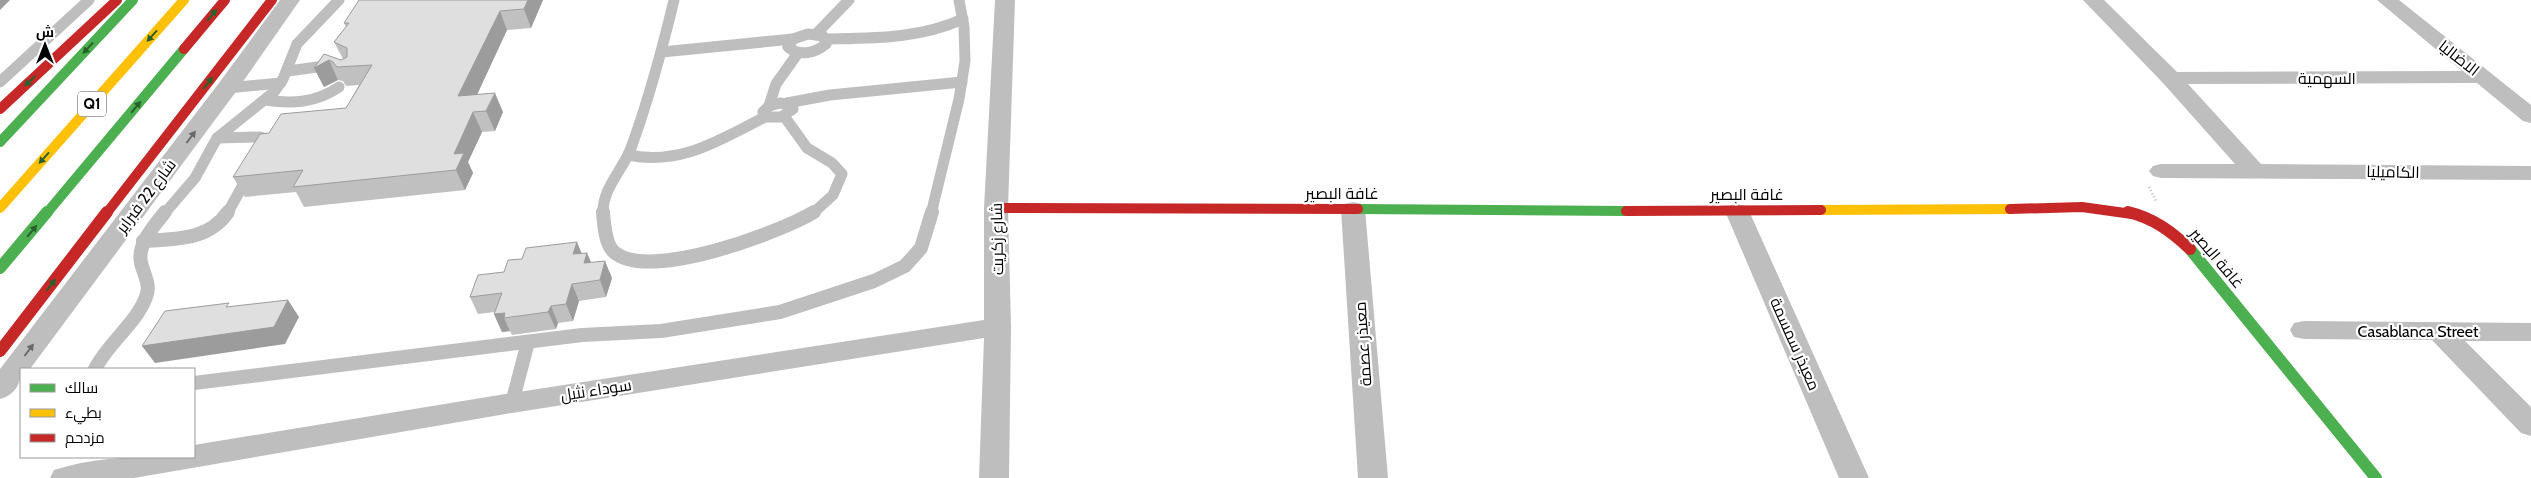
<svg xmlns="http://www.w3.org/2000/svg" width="2531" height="478" viewBox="0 0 2531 478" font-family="Cabin,Cairo,sans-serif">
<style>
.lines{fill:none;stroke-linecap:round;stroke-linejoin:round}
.path{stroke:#b9b9b9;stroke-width:2.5;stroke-dasharray:1 2.5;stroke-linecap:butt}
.lane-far1{stroke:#bebebe;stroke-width:11}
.lane{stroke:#bebebe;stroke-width:14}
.street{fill:#bebebe;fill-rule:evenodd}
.fast-far1{stroke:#4caf50;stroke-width:10}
.fast{stroke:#4caf50;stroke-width:12}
.slow{stroke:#ffc107;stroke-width:10}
.jam-far1{stroke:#c62828;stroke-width:10}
.jam{stroke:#c62828;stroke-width:12}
.wall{fill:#c0c0c0}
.shaded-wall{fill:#9c9c9c}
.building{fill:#dfdfdf;stroke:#9c9c9c}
.oneway{fill:#2a602c}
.oneway2{fill:#686868}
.labels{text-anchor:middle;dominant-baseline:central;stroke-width:4.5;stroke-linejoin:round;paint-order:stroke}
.shield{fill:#fff;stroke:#4c4c4c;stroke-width:1}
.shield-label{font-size:15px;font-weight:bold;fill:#000}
.street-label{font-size:16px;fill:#000;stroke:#fff}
</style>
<rect width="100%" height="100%" fill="#fff"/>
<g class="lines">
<polyline class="path" points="2149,187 2156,201"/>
<g class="lane-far1">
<path d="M808,34l15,2 3,8c-11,9 -26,13 -38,3l5,-8z"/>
<polyline points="816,34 849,0"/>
<path d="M826,39c47,-1 93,0 137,-20"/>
<polyline points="662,52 793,39"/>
<polyline points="288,71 332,65"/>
<polyline points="0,82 89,0"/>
<polyline points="227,88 281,83"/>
<path d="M265,100c27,4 51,3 74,-13"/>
<polygon points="780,103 792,105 793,109 781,117 765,117 763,112 769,106"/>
<polyline points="787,103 830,95 962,82"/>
<polyline points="769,106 776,84 798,53"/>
<polyline points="784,116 807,148 832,163 842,174 833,195 812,214"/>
<polyline points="217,138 260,137 268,140 265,146"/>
<path d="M628,155c53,11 91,-15 137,-38"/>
<polyline points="164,214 195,178 217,138 274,92 283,79 297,44 339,0"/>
<polyline points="227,214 249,174"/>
<path d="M603,214c-1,-26 20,-44 28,-66 18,-49 31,-98 43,-148"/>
<polyline points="931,214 959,99 965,61 964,27 959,0"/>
</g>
<g class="lane">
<path d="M603,212c1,12 2,32 11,40 34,30 165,-19 200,-40"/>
<path d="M143,241c32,-2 65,0 85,-29"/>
<path d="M95,369c13,-26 41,-45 51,-72 5,-12 -2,-22 -5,-34 -4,-19 13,-37 24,-51"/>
<polyline points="194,383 582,335 661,331 780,312 874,281 905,266 921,248 932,212"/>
<polyline points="512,403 528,342"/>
</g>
<g class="street">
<path d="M280,0h20l-65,93 -205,276h-9c0,15 -6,26 -21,30v-30l219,-286z"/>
<path d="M995,0h20l-7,208 3,119 -2,151h-30l5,-140 -472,75 -378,65h-84l4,-8c45,-15 93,-13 140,-13v-12l318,-52 472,-73v-112z"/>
<polygon points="2083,0 2104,0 2177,72 2462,71 2377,0 2399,0 2531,105 2531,123 2523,121 2477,83 2188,84 2261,164 2531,166 2531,180 2161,178 2153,176 2149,171 2153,166 2161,164 2235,164 2163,83"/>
<polygon points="1353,202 1362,204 1365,209 1388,478 1358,478 1341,209 1344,204"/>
<polygon points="1737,204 1746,206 1749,211 1869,478 1839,478 1725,211 1728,206"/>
<polygon points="2304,321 2531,323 2531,341 2465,341 2531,407 2531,436 2521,433 2432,340 2304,339 2294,337 2290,330 2294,323"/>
</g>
<g class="fast-far1">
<polyline points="0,142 133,0"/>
<polyline points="1358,209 1626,211"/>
<polyline points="46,214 184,49"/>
</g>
<g class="fast">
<polyline points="2190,249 2376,478"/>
<polyline points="0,268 47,212"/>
</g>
<g class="slow">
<polyline points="0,208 184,0"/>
<polyline points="1821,210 2010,209"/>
</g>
<g class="jam-far1">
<polyline points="184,49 225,0"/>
<polyline points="0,109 117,0"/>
<polyline points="996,208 1358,209"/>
<polyline points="2010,209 2082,207 2132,214"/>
<polyline points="1626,211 1821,210"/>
<polyline points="106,214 272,0"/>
</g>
<g class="jam">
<path d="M2128,212c25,6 43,19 62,37"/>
<polyline points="0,351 107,212"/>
</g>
</g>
<g class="wall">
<polygon points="543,0 531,28 507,30 477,95 503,112 495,131 482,132 468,162 473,173 465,190 304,207 296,192 245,197 233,177 269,133 346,108 359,85 346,86 343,81 338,80 324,87 314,68 324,54 341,60 343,59 334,42 346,27 344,23"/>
<polygon points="587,253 591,262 612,278 606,297 579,301 573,321 558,323 556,329 512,335 510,331 502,332 494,314 495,312 478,314 470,297 522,259"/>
</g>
<g class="shaded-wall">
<polygon points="0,0 10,0 0,10"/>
<polygon points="528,0 543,0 531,28 524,9"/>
<polygon points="500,11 507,30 467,116 458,96"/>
<polygon points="329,60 338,80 324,87 314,68"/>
<polygon points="495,93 503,112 495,131 486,111"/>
<polygon points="473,112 482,132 468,162 473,173 465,190 456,170 454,154"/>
<polygon points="577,242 584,259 573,254"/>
<polygon points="587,253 594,270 584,263"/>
<polygon points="605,261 612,278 606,297 600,280"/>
<polygon points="572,284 579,301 573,321 566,304"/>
<polygon points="288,300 299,317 285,344 155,363 142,346"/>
<polygon points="551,306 558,323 556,329 548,312"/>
<polygon points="505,313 504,318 510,331 502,332 494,314"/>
</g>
<g class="building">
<polygon points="359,0 528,0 524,9 500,11 458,96 495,93 486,111 473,112 454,154 464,153 456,170 293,187 303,170 233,177 260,134 269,133 281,114 346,108 372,65 337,67 333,62 329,60 314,68 324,54 341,60 347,57 347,48 334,42 349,23 344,23"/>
<polygon points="577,242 573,254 587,253 584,263 605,261 600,280 572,284 566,304 551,306 548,312 504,318 505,313 494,314 502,293 470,297 478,275 504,272 508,260 522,259 526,248"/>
<polygon points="288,300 274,327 142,346 165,311 229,303 226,307"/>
</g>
<defs><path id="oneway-solid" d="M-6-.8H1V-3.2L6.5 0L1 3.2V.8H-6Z" transform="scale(1.25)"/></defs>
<g class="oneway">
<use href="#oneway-solid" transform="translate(212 15) rotate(-51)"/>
<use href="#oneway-solid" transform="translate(152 36) rotate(132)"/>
<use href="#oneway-solid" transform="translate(88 48) rotate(133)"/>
<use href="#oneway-solid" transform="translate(30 81) rotate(137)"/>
<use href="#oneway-solid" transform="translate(208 83) rotate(-52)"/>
<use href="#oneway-solid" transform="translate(136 107) rotate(-50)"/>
<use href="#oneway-solid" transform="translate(44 158) rotate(132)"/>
<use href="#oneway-solid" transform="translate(32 231) rotate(-50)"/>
<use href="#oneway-solid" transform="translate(51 285) rotate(-52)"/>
</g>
<g class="oneway2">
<use href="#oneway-solid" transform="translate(191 137) rotate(-53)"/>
<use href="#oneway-solid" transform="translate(29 350) rotate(-53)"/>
</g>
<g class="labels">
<rect class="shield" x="78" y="91.5" width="28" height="25" rx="4"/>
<g class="shield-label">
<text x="92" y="104">Q1</text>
</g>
<g class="street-label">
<text transform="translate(2459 58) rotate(38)">الاضاليا</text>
<text x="2327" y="78">السهمية</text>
<text transform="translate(2393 172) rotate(1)">الكاميليا</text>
<text x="1342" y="193">غافة البصير</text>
<text x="1747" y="194">غافة البصير</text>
<text transform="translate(146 196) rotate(-53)">شارع 22 فبراير</text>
<text transform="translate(997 239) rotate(-91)">شارع زكريت</text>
<text transform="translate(2217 258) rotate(50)">غافة البصير</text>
<text x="2418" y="331">Casablanca Street</text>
<text transform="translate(1363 344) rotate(-94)">معيذر عصمة</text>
<text transform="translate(1795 344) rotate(66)">معيذر سمسمة</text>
<text transform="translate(596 390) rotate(-9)">سوداء نثيل</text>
</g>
</g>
<rect x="20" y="368" width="175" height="90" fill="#ffffff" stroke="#999999"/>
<rect x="30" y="384" width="25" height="8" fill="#4caf50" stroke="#999999"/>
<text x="65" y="393" font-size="15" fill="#000000">سالك</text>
<rect x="30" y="409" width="25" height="8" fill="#ffc107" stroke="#999999"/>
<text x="65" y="418" font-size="15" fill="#000000">بطيء</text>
<rect x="30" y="434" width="25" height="8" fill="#c62828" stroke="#999999"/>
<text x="65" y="443" font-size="15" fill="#000000">مزدحم</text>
<g transform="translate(45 45)" stroke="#ffffff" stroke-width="4" paint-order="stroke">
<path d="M0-4L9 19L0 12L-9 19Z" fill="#000000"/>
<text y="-8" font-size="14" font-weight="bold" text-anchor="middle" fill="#000000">ش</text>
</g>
</svg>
